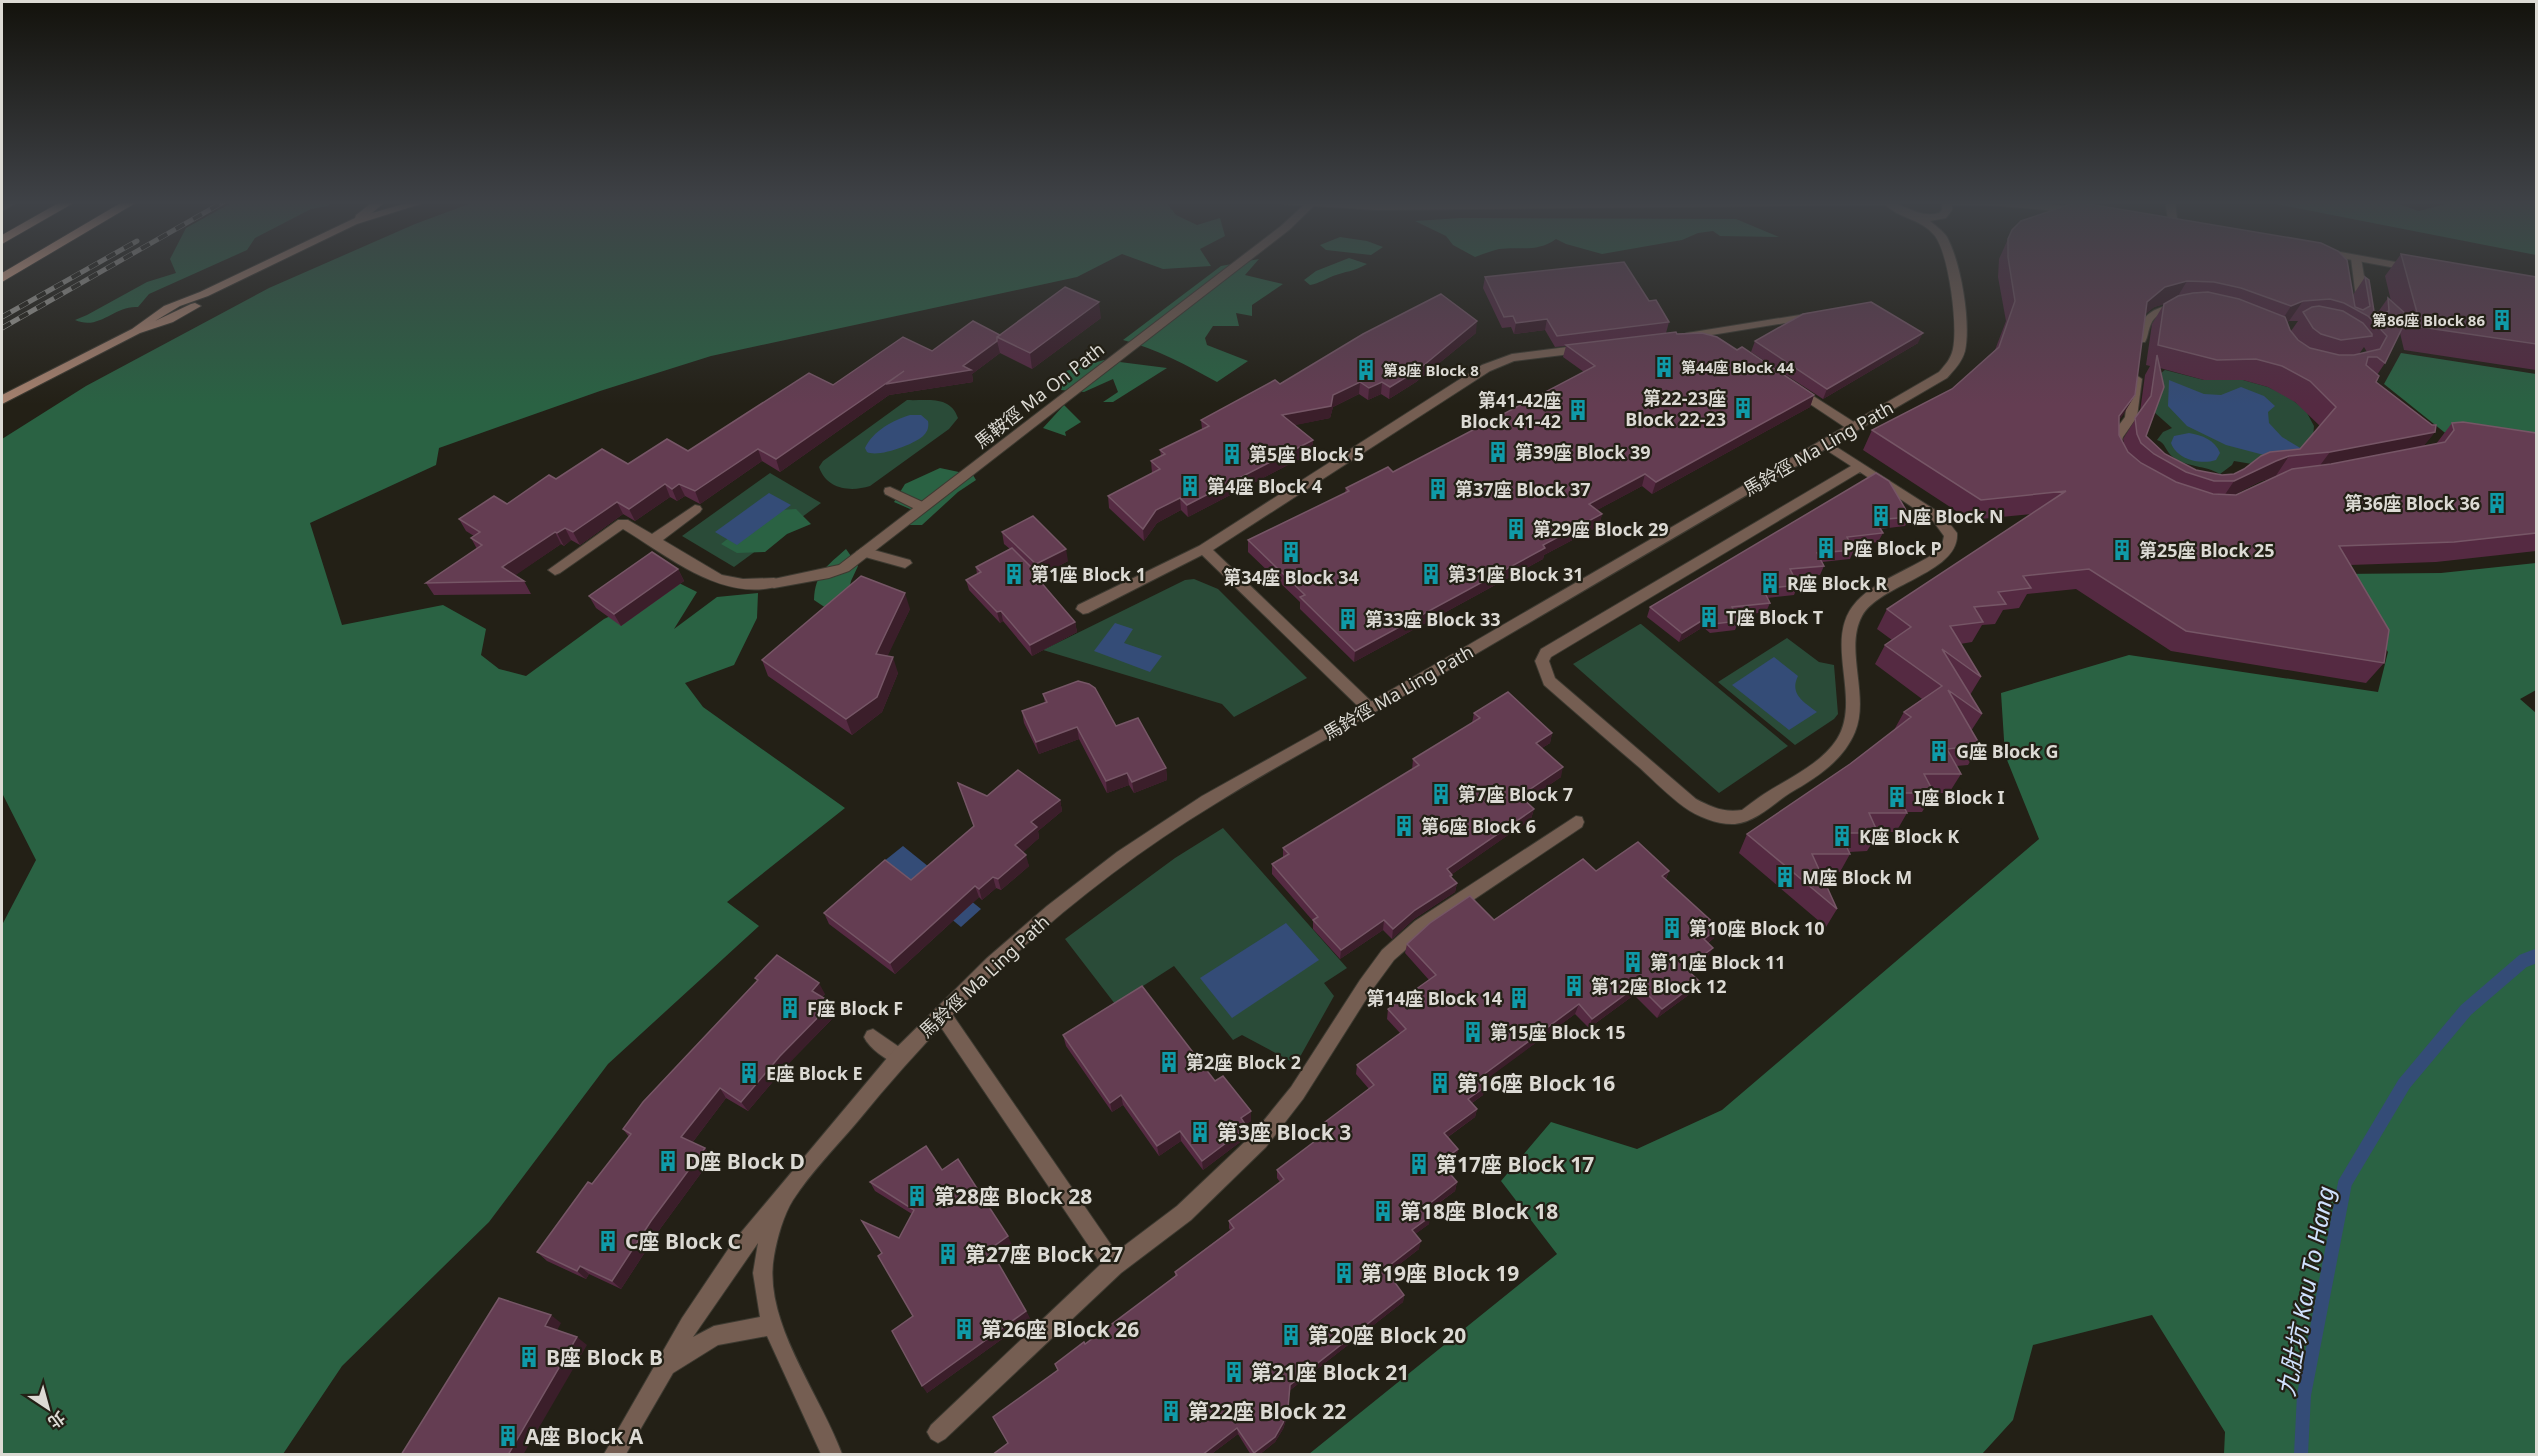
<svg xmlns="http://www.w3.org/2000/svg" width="2538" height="1456" viewBox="0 0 2538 1456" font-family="'Noto Sans','Noto Sans TC',sans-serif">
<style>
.green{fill:#2a4b38}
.forest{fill:#2a6243}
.water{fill:#344c77}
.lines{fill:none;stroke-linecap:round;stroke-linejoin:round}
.stream{stroke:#344c77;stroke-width:14}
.service-casing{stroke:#3d3a31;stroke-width:2}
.minor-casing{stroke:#3d3a31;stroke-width:2}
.tertiary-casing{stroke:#3d3a31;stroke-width:2}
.secondary-casing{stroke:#3d3a31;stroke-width:2}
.motorway-casing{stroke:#3d3a31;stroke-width:2}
.service{fill:#755e52;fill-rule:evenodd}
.minor{fill:#755e52;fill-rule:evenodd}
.tertiary{fill:#755e52;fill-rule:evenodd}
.secondary{fill:#a6816e;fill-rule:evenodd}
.motorway{fill:#eeb497;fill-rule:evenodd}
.rail-casing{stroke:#a5a39b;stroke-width:5}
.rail{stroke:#232016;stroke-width:4;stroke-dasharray:10;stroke-linecap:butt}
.wall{fill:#552a42;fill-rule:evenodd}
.shaded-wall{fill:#3b1e2a}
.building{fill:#643d52;stroke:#765666;stroke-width:1.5}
.labels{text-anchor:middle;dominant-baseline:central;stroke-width:4.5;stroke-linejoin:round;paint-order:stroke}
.far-poi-label{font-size:15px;font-weight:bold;fill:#dcdad4;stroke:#232016;text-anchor:start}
.street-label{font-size:18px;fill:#dcdad4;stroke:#232016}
.poi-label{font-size:18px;font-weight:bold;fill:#dcdad4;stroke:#232016;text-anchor:start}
.near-poi-label{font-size:21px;font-weight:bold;fill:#dcdad4;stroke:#232016;text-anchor:start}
.near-water-label{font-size:24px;font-style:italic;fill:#d0e1fe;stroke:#232016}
</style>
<rect width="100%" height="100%" fill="#232016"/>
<g class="green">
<path d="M2165,370l39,10h39l25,7 21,10 17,14 8,15 -1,11 15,18 -70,10 -24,-4 -2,4 -12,9c-15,-9 -32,-6 -47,-17 -8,-6 -7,-14 -16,-17l6,-8 9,-4 -18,-16 2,-35z"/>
<path d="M907,400c21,1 43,-5 51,18l-9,11 -79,57c-19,6 -43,4 -51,-19l4,-6z"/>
<polygon points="770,473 821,503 734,567 682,536"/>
<polygon points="1194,579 1218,589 1307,678 1234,717 1222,704 1043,650 1185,580"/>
<polygon points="1640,624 1641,624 1788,746 1719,793 1573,664"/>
<polygon points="1787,638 1819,662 1834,665 1838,714 1834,719 1795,745 1718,682"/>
<polygon points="1223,828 1347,968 1324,983 1334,996 1296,1064 1242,1035 1233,1040 1174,966 1115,1004 1065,939 1175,858"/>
</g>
<g class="forest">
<path d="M235,201h97l-4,5 -17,3 -56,29 -8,12 -98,44 -11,13c-24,-2 -38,24 -63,13l12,-5 60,-33 29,-9 -6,-14 16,-31z"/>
<polygon points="477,201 1165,201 1176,215 1197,225 1220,218 1225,236 1200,249 1211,266 1163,269 1122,254 1077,277 711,356 600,391 439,448 436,465 310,523 342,625 443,605 486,629 481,655 499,669 526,676 604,619 679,583 697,592 674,629 717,597 758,593 757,618 734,665 685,683 703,707 845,808 727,902 759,926 608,1064 489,1222 342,1366 283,1454 2,1454 2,925 36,860 2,793 2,439 86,386 269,288 415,224"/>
<polygon points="2260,201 2390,201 2419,211 2456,201 2536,201 2536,255"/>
<path d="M1460,218l276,1 43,18 -59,-1 -7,-5 -15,2 -16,7 -80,14 -36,-10 -10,-5c-19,14 -36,7 -57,10 -8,2 -16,5 -24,8l-22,-12 -7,-9 -31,-15z"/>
<polygon points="1340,237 1367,241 1383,247 1371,255 1326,250 1320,245"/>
<path d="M1349,258l18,6c-14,8 -21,7 -34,12 -8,3 -13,7 -23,9l-6,-5 12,-9z"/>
<path d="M1259,259l-14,16 38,9 -31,21v11l-16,-3 3,13h-26l-8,12 2,7 41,16 -31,21c-31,-17 -60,-33 -94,-42l98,-74z"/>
<polygon points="2401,353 2536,374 2536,450 2449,436 2384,384"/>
<polygon points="1104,360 1167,368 1113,402 1103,402 1118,392 1113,379 1084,392 1061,390 1066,371"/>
<polygon points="1064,405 1081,422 1065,432 1066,436 1043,428"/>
<polygon points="940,468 973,475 976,480 958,492 922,525 909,525 910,509 894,502 905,484"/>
<polygon points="796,509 811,524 787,534 765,552 737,553 721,544 763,511"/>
<path d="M846,549l12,17 -7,15 -5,21 -20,6 -12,-8c1,-27 13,-34 32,-51z"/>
<polygon points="2536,563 2536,690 2520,699 2536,713 2536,1454 2224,1454 2225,1432 2152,1315 2033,1345 2013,1420 1982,1454 1309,1454 1557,1254 1501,1181 1551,1122 1637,1149 1722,1110 2039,839 2005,755 2001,693 2129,655 2378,692 2388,652 2355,601 2341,574 2441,573"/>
</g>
<g class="water">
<polygon points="2169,380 2204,394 2221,395 2241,387 2264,396 2275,406 2268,412 2269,423 2282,437 2302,449 2264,455 2226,445 2187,426 2168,406"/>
<path d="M910,415h11l7,6c1,5 0,10 -4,14 -8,9 -46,23 -57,17l-2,-4c8,-17 28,-28 45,-33z"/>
<path d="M2189,433c13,2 26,7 31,20l-4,7c-15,5 -39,0 -45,-17l3,-7z"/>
<polygon points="769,493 791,505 737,545 715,532"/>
<polygon points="1115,623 1133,629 1124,643 1162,656 1150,672 1094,651"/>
<path d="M1774,657l24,19c-9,18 6,26 19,36l-28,18 -57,-45z"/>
<polygon points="903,846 981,909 961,927 883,862"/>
<polygon points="1286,923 1319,960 1232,1018 1200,978"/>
</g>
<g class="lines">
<polyline class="stream" points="2301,1454 2304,1395 2345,1183 2404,1084 2466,1010 2523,961 2536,956"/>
<defs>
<g id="service">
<polygon points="7,201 20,201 2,211 2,204"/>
<polygon points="2356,255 2361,258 2369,306 2363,309 2357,306 2351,258"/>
<path d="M2181,304l4,1v4c-12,3 -28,1 -34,15 -3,6 -3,13 -6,18h-8l-2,-2c6,-27 20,-34 46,-36z"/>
<polygon points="1812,313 1818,316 1816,318 1687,339 1681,336 1687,333"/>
<polygon points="1583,345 1587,346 1587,352 1514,361 1490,371 1213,550 1375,705 1377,709 1375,713 1365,713 1202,555 1088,613 1083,614 1076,609 1078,605 1199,546 1482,365 1512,354"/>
<polygon points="2136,375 2142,379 2137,417 2123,437 2118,453 2110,453 2108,450 2111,436 2125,417 2130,379"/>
<polygon points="1796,385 1857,424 1859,427 1857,430 1849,430 1792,392 1792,386"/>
<path d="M1824,439l119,76 14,18c3,40 -78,51 -95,83 -18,33 8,80 -7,116 -12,29 -39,46 -65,61 -17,11 -34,29 -55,31 -17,1 -37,-7 -51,-17 -15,-11 -30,-26 -44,-39 -32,-27 -64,-55 -96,-83l-9,-24 6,-12 310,-183 -31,-20 -2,-3 2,-3zM1860,472l73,49 11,15 -2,9 -7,8c-24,16 -58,27 -78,48 -36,38 6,96 -20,138 -16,25 -48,39 -73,55 -8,5 -15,11 -22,16 -18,3 -31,-3 -46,-11l-141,-121 -6,-17 2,-4z"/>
<polygon points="890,487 927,504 929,507 922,511 917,510 885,494 884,491 885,488"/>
<path d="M695,505l5,1 2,3 -2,3 -37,28 59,35 21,4 31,-1 5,2 2,3 -2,3c-56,17 -111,-30 -156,-57l-63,44 -5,2 -7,-5 70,-50h10l24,14z"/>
<polygon points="863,547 910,560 912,563 905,568 858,555 856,552"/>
<polygon points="1576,816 1582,817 1584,822 1582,827 1427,931 1394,960 1372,990 1303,1099 1266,1147 1191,1220 1121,1273 945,1439 938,1443 931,1439 927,1432 931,1425 1101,1264 936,1020 933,1014 936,1008 942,1006 948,1008 1116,1252 1177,1206 1252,1135 1291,1087 1360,980 1382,950 1415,921"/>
<path d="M873,1029l32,22 3,6 -3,6 -6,2c-12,-4 -30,-17 -35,-28l3,-6z"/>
</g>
<g id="minor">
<polygon points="1308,201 1319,201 1289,230 849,571 829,578 774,588 769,586 767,583 769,580 839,565 1281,226"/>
<path d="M1882,201c20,0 35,18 57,12l3,-3v-9h71l66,6 5,3 -5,3 -78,-7 -49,-1v5l-6,8 -16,3c6,5 13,10 17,16 14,26 24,85 18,114 -3,11 -10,18 -18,27 -165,96 -330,193 -495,290 -78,46 -160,88 -237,136 -137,83 -256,193 -357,317 -21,25 -48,52 -65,79 -9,14 -16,38 -19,56 -12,65 47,139 68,198h-21l-54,-118 -49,9 -45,28 -47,81h-22l78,-136 51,-76 160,-191 94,-93 60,-52 70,-54 85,-56 163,-91 574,-333c6,-7 12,-13 14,-23 5,-24 -4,-94 -18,-113 -15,-19 -39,-17 -53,-35zM758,1243l-5,30 7,44 -46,9 -21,11z"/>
<polygon points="2165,201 2175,201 2178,227 2170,227 2169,225"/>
<polygon points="2324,249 2412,265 2418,268 2412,271 2320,254 2320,250"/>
</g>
<polygon id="tertiary" points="1277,201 1377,204 1676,201 1892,202 1887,205 1377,210 1282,204"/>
<polygon id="secondary" points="374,201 386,201 372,213 414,201 430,201 357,224 208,296 180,306 155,321 191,304 195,303 201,306 173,322 140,333 2,404 2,395 132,329 164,306 200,292 355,218 356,215"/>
<g id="motorway">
<polygon points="62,201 77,201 2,244 2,235"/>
<polygon points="124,201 139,201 2,282 2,273"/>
</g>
</defs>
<use href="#service" class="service-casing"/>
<use href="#minor" class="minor-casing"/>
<use href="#tertiary" class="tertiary-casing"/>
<use href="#secondary" class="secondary-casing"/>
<use href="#motorway" class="motorway-casing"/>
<use href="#service" class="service"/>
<use href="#minor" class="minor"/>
<use href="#tertiary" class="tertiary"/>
<use href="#secondary" class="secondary"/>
<use href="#motorway" class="motorway"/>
<defs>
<g id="rail">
<polyline points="2,317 137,241"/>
<polyline points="2,328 225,201"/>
</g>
</defs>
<use href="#rail" class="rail-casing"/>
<use href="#rail" class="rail"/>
</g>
<g class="wall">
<path d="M2012,230l341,65 12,-18 9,34 4,1 10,-14 3,3 -6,-25 16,-22 135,23v93l-132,-20 -4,-17 -15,30 -8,12 -1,7 59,50 -12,14 13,-2 16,-21 84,10v118l-100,11 -86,3 34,98 -18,20 -195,-32 -95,-62 -49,5 -8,14 -16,2 -8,14 -13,1 -10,17 -12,2 21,33 -11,18 12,19 -11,17 9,14 -12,20 -12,1 5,8 -12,19h-15l-12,19h-15v1l-11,19h-18v1l-11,18 -18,1 1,2 -10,18 -20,1 17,36 -11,18 -87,-74 8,-19 103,-70 44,-34 10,-18 18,-13 -47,-35 10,-19 7,-5 -15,-11 10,-20 145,-95 -62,6 -107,-70 9,-20 80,-41 43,-39 11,-29 -8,-44 1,-18zM2164,304l-12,20 -6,41 4,1 -5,9 -5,37 -17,27 1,4 -5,-8v-15l16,-25 10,-81 9,-7zM2289,321h9l-7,10 -4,-9zM2364,347l3,5 -8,2zM2160,368l44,12h39l25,7 27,15 25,24 -20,23 -66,25 -12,1 -26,-5 -31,-16 -19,-18zM2275,477l-39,18h-3l28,-14z"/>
<polygon points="1485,277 1649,301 1669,322 1666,333 1677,334 1737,350 1814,395 1810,407 1652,494 1642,486 1597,510 1602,514 1599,526 1544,555 1543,559 1354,662 1300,609 1300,602 1248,552 1248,540 1345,493 1346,488 1393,472 1584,372 1563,357 1566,346 1555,347 1545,330 1514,334 1511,327 1502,328 1483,288"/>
<polygon points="1101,318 1032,369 1000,353 972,374 973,382 889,395 780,472 762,461 700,504 685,496 677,501 670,497 635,521 623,514 580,545 571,540 564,546 561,544 515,575 524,581 531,594 434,595 426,583 477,549 471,538 474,536 466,531 459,519 507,504 556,479 688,451 833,385 932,351 1000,335"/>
<polygon points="1476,333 1416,382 1389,399 1381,394 1368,400 1359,394 1333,407 1330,418 1294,425 1313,452 1188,517 1181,510 1157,523 1144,541 1109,508 1108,496 1152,473 1151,461 1161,456 1160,450 1202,429 1201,420 1280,384"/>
<polygon points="1755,341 1918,343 1823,399 1751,352"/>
<polygon points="1876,473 1910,517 1905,526 1880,529 1883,533 1878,542 1852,545 1854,550 1850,559 1822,562 1824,566 1820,575 1794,578 1798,585 1794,595 1767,598 1770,603 1766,612 1736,616 1739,621 1735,630 1710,633 1703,627 1679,642 1647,617 1650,607"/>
<polygon points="1002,532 1068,561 1040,576 1042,578 1044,585 1075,622 1077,632 1032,656 1003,621 1000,623 969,590 966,580 977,574 976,567 1010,549 1004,544"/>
<polygon points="678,569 684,581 621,626 596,608 589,596"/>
<polygon points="910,609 887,656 898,673 882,712 852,735 768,676 762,660"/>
<polygon points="1043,694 1166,768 1167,780 1134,793 1129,785 1107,793 1079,739 1039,754 1024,723 1022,711 1045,703"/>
<polygon points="1474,713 1552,733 1550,743 1542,748 1561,777 1525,801 1534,809 1531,819 1452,874 1452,878 1457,883 1455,892 1414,919 1392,939 1383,930 1340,959 1313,929 1313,921 1272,874 1272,864 1283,858 1283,848 1412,770 1413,759 1472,723"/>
<polygon points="958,783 987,796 1060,800 1062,811 1038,831 1039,838 1023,852 1029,866 1001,890 996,888 982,900 979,897 895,974 829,924 824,913 911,880 974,827"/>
<polygon points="1596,871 1669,871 1666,879 1714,938 1708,943 1708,957 1689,972 1699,981 1694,991 1657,1018 1634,995 1589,1028 1575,1014 1482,1082 1483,1095 1472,1103 1477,1109 1475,1117 1448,1137 1458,1149 1456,1157 1444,1167 1457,1182 1455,1191 1427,1212 1429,1224 1415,1234 1419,1249 1388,1273 1404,1295 1403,1302 1289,1391 1288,1414 1283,1429 1275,1442 1259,1455 1251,1455 1238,1434 1210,1455 992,1455 1008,1443 1058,1370 1055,1364 1085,1344 1175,1276 1175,1272 1230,1230 1229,1228 1229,1221 1280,1182 1277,1178 1277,1170 1322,1136 1320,1133 1321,1125 1369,1089 1356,1074 1357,1065 1400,1033 1387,1019 1388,1009 1429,980 1405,953 1407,944 1494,920"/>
<polygon points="755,978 825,994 822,997 837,1014 786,1066 748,1111 726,1098 692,1143 705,1148 712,1158 660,1229 621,1289 589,1274 586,1279 547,1261 537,1252 629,1137 623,1129 757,981"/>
<polygon points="1063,1035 1215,1081 1251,1111 1251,1121 1246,1124 1248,1136 1203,1170 1181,1141 1159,1156 1123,1105 1112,1112 1066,1046"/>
<polygon points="942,1170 1012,1245 994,1257 1026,1311 1030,1319 927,1393 913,1316 882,1253 899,1238 912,1214 875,1191 870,1182"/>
</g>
<g class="shaded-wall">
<polygon points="2187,281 2175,301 2154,307 2136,322 2147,302 2165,287"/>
<polygon points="2303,301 2289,321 2278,327 2291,306"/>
<polygon points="1099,302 1101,318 1032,369 1030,353"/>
<polygon points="1547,319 1545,330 1514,334 1516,323"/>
<polygon points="1477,321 1476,333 1416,382 1389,399 1390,387"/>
<polygon points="1923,333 1918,343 1823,399 1827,389"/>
<polygon points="997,341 1000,353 972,374 973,382 889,395 780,472 776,459 904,371 963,366"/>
<polygon points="1360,382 1359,394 1333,407 1330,418 1282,428 1282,415"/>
<polygon points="1382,382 1381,394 1368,400 1369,388"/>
<polygon points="1814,395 1810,407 1652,494 1656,482"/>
<polygon points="2135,395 2123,415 2107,437 2119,416"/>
<polygon points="2435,432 2419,452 2315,472 2330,452"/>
<polygon points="1313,440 1313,452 1188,517 1187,505"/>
<polygon points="758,449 762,461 700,504 695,491"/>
<polygon points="2289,456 2275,477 2261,481 2220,502 2234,481 2276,461"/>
<polygon points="1645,474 1642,486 1586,516 1589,504"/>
<polygon points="665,484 670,497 635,521 629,509"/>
<polygon points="679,484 685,496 677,501 672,489"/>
<polygon points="1180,498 1181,510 1157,523 1144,541 1143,529 1156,510"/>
<polygon points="617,502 623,514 580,545 573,532"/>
<polygon points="1602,514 1599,526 1544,555 1543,559 1354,662 1355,651 1543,545"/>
<polygon points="565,528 571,540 564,546 557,533"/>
<polygon points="555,532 561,544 510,579 502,567"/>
<polygon points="1066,549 1068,561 1038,577 1036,564"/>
<polygon points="678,569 684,581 621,626 614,614"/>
<polygon points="905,593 910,609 881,670 876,654"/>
<polygon points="1001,611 1003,621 1000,623 997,612"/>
<polygon points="1706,618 1703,627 1679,642 1682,633"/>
<polygon points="1075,622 1077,632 1032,656 1030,645"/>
<polygon points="893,657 898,673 882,712 852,735 846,719"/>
<polygon points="1077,727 1079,739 1039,754 1036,742"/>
<polygon points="1552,733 1550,743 1534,753 1536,743"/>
<polygon points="1563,767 1561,777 1518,806 1520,796"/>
<polygon points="1166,768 1167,780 1134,793 1132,782"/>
<polygon points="1127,773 1129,785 1107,793 1106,781"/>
<polygon points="1060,800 1062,811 1038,831 1039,838 1018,857 1015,845 1031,822"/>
<polygon points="1534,809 1531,819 1445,879 1447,869"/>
<polygon points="1026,855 1029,866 1001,890 998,879"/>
<polygon points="1669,871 1665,881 1662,876"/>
<polygon points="993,877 996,888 982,900 979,889"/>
<polygon points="1457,883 1455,892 1414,919 1392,939 1393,929 1415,910"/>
<polygon points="975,886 979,897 895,974 890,963"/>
<polygon points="1384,920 1383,930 1340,959 1341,950"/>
<polygon points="1719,928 1714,938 1699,949 1704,939"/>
<polygon points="1713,948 1708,957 1681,978 1685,968"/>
<polygon points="1699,981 1694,991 1657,1018 1662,1009"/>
<polygon points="819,983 825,994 818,1001 812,991"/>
<polygon points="1638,985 1634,995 1589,1028 1592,1019"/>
<polygon points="832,1003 837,1014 786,1066 748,1111 741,1102 780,1056"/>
<polygon points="1579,1004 1575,1014 1476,1087 1479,1078"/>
<polygon points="1486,1086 1483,1095 1466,1107 1468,1099"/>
<polygon points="720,1088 726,1098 689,1147 681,1137"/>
<polygon points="1121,1095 1123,1105 1112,1112 1110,1103"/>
<polygon points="1477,1109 1475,1117 1442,1141 1444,1133"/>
<polygon points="1251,1111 1251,1121 1241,1127 1241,1118"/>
<polygon points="1247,1127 1248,1136 1203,1170 1202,1161"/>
<polygon points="1180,1131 1181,1141 1159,1156 1157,1146"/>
<polygon points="705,1148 712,1158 660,1229 621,1289 612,1281 651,1221"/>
<polygon points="1458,1149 1456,1157 1438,1171 1440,1162"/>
<polygon points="1457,1182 1455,1191 1422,1215 1424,1208"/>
<polygon points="1431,1216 1429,1224 1410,1238 1412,1230"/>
<polygon points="1008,1236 1012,1245 993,1258 990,1249"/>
<polygon points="1421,1241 1419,1249 1384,1276 1385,1269"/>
<polygon points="580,1266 589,1274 586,1279 577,1271"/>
<polygon points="1404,1295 1403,1302 1289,1391 1288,1414 1283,1429 1275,1442 1259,1455 1254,1455 1290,1385"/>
<polygon points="1026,1311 1030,1319 927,1393 922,1386"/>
<polygon points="551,1315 561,1323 555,1334 545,1326"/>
<polygon points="577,1337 587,1345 523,1455 508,1455"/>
<polygon points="1237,1428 1238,1434 1210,1455 1202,1455"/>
</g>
<g class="building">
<polygon points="2077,202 2321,243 2338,251 2347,260 2355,307 2363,310 2370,306 2365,277 2369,280 2374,311 2382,314 2389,311 2388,298 2408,316 2385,363 2377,357 2368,357 2366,365 2379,376 2376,382 2432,425 2436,425 2435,432 2330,452 2289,456 2276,461 2234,481 2214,481 2186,472 2154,454 2141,443 2137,434 2135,418 2151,396 2157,355 2164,387 2146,436 2165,454 2196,470 2222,475 2234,474 2244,469 2261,456 2270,452 2300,449 2336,407 2310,381 2282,366 2256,359 2217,360 2158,345 2164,304 2178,296 2193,293 2208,292 2239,299 2285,317 2290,330 2298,340 2310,348 2339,355 2354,355 2380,349 2387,336 2368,316 2344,303 2330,299 2303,301 2291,306 2241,288 2214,282 2187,281 2165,287 2147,302 2135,395 2119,416 2119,435 2128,452 2141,463 2176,482 2213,494 2236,495 2292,469 2331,464 2445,442 2454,430 2452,423 2463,422 2536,433 2536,533 2454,542 2339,546 2389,630 2384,663 2186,631 2089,569 2023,576 2031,588 1998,592 2006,604 1974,607 1983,622 1950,626 1981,677 1942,649 1982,714 1948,690 1980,745 1947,749 1961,774 1924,774 1934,793 1897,793 1907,813 1869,813 1878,833 1840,833 1850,854 1812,854 1837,909 1747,834 1850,764 1911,717 1904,712 1942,686 1885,645 1911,627 1887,609 2066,491 1981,500 1872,430 1952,389 1999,347 2015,301 2008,257 2008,239 2012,230 2021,221"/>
<polygon points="2401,254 2536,277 2536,344 2421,327"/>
<polygon points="1624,262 1649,301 1656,300 1669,322 1557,336 1547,319 1516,323 1513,316 1504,317 1485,277"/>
<polygon points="1065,287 1099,302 1030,353 997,337"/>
<polygon points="1441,294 1477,321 1418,370 1390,387 1382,382 1369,388 1360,382 1333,395 1331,406 1282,415 1313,440 1187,505 1180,498 1156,510 1143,529 1108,496 1160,469 1151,461 1165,454 1160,450 1209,426 1201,420 1275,380 1280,384 1363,334"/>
<polygon points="1871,302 1923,333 1827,389 1755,341 1803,314"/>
<polygon points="2319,306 2343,311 2363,323 2372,334 2372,336 2341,340 2321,334 2313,328 2303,312 2312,307"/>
<polygon points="973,321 1000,335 997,337 997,341 963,366 971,370 886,384 904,371 776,459 758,449 695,491 679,484 672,489 665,484 629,509 617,502 573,532 565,528 557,533 555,532 502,567 524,581 426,583 482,545 471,538 480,532 459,519 494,496 507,504 549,475 556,479 602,449 628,464 667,439 688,451 809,373 833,385 903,337 932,351"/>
<polygon points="1676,332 1677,334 1702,333 1717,337 1737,350 1742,347 1814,395 1656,482 1645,474 1589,504 1602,514 1543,545 1545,548 1355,651 1300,597 1305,595 1248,540 1349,491 1346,488 1388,467 1393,472 1595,366 1566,345"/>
<polygon points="1876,473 1889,481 1910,517 1875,520 1883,533 1847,537 1854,550 1817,553 1824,566 1790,569 1798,585 1763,589 1770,603 1732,607 1739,621 1713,624 1706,618 1682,633 1650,607"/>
<polygon points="1033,516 1066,549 1036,564 1002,532"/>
<polygon points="1012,548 1042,578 1039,580 1075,622 1030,645 1001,611 997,612 966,580 981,572 976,567"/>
<polygon points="652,552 678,569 614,614 589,596"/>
<polygon points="861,576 905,593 876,654 893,657 877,697 846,719 762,660"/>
<polygon points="1078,681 1089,684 1095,688 1116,726 1138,718 1166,768 1132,782 1127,773 1106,781 1077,727 1036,742 1022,711 1047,702 1043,694"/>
<polygon points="1508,692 1552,733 1536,743 1563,767 1520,796 1534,809 1447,869 1452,875 1450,876 1457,883 1415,910 1393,929 1384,920 1341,950 1313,920 1318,917 1272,864 1289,854 1283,848 1419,765 1413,759 1480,718 1474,713"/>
<polygon points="1018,770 1060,800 1031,822 1037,827 1015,845 1026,855 998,879 993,877 979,889 975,886 890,963 824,913 885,860 911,880 974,826 958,783 987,796"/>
<polygon points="1638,842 1669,871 1662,876 1719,928 1704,939 1713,948 1685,968 1699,981 1662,1009 1638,985 1592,1019 1579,1004 1479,1078 1486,1086 1468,1099 1477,1109 1444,1133 1458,1149 1440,1162 1457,1182 1424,1208 1431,1216 1412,1230 1421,1241 1385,1269 1404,1295 1290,1385 1288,1408 1283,1423 1275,1437 1254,1453 1237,1428 1202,1455 992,1455 1008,1443 993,1417 1058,1370 1055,1364 1084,1342 1085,1344 1177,1275 1175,1272 1234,1228 1229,1221 1284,1179 1277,1170 1327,1132 1321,1125 1374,1085 1357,1065 1406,1029 1388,1009 1436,975 1407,944 1430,923 1470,896 1494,920 1583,859 1596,871"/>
<polygon points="777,955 819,983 812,991 832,1003 780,1056 741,1102 720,1088 681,1137 705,1148 651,1221 612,1281 580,1266 577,1271 537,1252 588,1182 592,1184 631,1134 623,1129 643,1102 758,980 755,978"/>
<polygon points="1142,986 1215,1081 1223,1076 1251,1111 1241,1118 1247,1127 1202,1161 1180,1131 1157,1146 1121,1095 1110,1103 1063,1035"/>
<polygon points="926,1146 942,1170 958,1159 1008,1236 990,1249 1026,1311 922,1386 892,1331 913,1316 878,1256 882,1253 862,1221 899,1238 914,1210 870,1182"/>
<polygon points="499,1298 551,1315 545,1326 577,1337 508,1455 401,1455"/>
</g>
<linearGradient id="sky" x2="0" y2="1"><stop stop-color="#13120c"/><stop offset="0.5" stop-color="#3f4247"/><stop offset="1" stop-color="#3f4247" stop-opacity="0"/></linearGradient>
<rect width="2538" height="405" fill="url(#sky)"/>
<defs>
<symbol id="building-bare" viewBox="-9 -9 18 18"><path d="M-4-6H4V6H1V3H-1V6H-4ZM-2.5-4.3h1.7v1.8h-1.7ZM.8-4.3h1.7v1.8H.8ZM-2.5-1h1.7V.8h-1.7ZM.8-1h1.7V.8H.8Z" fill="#0f9aa8" stroke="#232016" stroke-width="2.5" paint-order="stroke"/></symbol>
</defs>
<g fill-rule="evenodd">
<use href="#building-bare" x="2487" y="305" width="30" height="30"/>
<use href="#building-bare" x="1649" y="352" width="30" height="30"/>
<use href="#building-bare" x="1351" y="355" width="30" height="30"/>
<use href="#building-bare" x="1728" y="393" width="30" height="30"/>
<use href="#building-bare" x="1563" y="395" width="30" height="30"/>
<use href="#building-bare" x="1483" y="437" width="30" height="30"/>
<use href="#building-bare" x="1217" y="439" width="30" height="30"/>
<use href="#building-bare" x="1175" y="471" width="30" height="30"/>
<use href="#building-bare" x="1423" y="474" width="30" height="30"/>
<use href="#building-bare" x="2482" y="488" width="30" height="30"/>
<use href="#building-bare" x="1866" y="501" width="30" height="30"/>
<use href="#building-bare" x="1501" y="514" width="30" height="30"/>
<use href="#building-bare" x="1811" y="533" width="30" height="30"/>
<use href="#building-bare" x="2107" y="535" width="30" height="30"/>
<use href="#building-bare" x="1276" y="537" width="30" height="30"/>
<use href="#building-bare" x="999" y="559" width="30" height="30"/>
<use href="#building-bare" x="1416" y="559" width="30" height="30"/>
<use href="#building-bare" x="1755" y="568" width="30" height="30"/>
<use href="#building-bare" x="1694" y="602" width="30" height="30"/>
<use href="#building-bare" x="1333" y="604" width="30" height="30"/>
<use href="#building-bare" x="1924" y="736" width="30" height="30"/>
<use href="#building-bare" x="1426" y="779" width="30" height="30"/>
<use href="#building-bare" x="1882" y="782" width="30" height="30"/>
<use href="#building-bare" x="1389" y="811" width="30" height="30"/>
<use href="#building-bare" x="1827" y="821" width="30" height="30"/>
<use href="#building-bare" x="1770" y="862" width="30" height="30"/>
<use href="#building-bare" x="1657" y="913" width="30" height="30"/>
<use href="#building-bare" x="1618" y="947" width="30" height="30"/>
<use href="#building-bare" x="1559" y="971" width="30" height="30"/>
<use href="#building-bare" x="1504" y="983" width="30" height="30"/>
<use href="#building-bare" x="775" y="993" width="30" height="30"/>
<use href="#building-bare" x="1458" y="1017" width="30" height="30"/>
<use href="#building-bare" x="1154" y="1047" width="30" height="30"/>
<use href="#building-bare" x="734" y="1058" width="30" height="30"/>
<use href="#building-bare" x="1425" y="1068" width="30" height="30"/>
<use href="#building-bare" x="1185" y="1117" width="30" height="30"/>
<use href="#building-bare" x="653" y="1146" width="30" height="30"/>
<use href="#building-bare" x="1404" y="1149" width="30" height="30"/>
<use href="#building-bare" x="902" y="1181" width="30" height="30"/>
<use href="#building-bare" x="1368" y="1196" width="30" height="30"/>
<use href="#building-bare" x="593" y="1226" width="30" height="30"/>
<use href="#building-bare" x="933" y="1239" width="30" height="30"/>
<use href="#building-bare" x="1329" y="1258" width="30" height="30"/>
<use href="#building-bare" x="949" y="1314" width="30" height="30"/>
<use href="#building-bare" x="1276" y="1320" width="30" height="30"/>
<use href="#building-bare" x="514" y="1342" width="30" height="30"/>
<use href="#building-bare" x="1219" y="1357" width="30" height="30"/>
<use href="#building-bare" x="1156" y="1396" width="30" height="30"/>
<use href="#building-bare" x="493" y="1421" width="30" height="30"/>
</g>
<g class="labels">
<g class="far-poi-label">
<text x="2485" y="320" text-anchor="end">第86座 Block 86</text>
<text x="1681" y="367">第44座 Block 44</text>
<text x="1383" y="370">第8座 Block 8</text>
</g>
<g class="street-label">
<text transform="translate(1039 395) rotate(-38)">馬鞍徑 Ma On Path</text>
<text transform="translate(1818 448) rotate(-30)">馬鈴徑 Ma Ling Path</text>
<text transform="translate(1398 692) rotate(-30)">馬鈴徑 Ma Ling Path</text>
<text transform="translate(984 976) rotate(-43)">馬鈴徑 Ma Ling Path</text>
</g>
<g class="poi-label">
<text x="1726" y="398" text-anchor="end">第22-23座<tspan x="1726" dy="21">Block 22-23</tspan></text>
<text x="1561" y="400" text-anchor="end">第41-42座<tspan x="1561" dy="21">Block 41-42</tspan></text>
<text x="1515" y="452">第39座 Block 39</text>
<text x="1249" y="454">第5座 Block 5</text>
<text x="1207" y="486">第4座 Block 4</text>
<text x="1455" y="489">第37座 Block 37</text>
<text x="2480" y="503" text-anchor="end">第36座 Block 36</text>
<text x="1898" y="516">N座 Block N</text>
<text x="1533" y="529">第29座 Block 29</text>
<text x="1843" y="548">P座 Block P</text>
<text x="2139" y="550">第25座 Block 25</text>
<text x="1031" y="574">第1座 Block 1</text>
<text x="1448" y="574">第31座 Block 31</text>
<text x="1291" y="577" text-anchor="middle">第34座 Block 34</text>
<text x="1787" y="583">R座 Block R</text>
<text x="1726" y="617">T座 Block T</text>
<text x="1365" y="619">第33座 Block 33</text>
<text x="1956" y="751">G座 Block G</text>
<text x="1458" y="794">第7座 Block 7</text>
<text x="1914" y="797">I座 Block I</text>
<text x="1421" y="826">第6座 Block 6</text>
<text x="1859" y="836">K座 Block K</text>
<text x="1802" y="877">M座 Block M</text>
<text x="1689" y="928">第10座 Block 10</text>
<text x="1650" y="962">第11座 Block 11</text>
<text x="1591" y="986">第12座 Block 12</text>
<text x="1502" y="998" text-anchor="end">第14座 Block 14</text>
<text x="807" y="1008">F座 Block F</text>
<text x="1490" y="1032">第15座 Block 15</text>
<text x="1186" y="1062">第2座 Block 2</text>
<text x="766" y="1073">E座 Block E</text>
</g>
<g class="near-poi-label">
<text x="1457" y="1083">第16座 Block 16</text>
<text x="1217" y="1132">第3座 Block 3</text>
<text x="685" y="1161">D座 Block D</text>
<text x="1436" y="1164">第17座 Block 17</text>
<text x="934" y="1196">第28座 Block 28</text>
<text x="1400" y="1211">第18座 Block 18</text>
<text x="625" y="1241">C座 Block C</text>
<text x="965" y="1254">第27座 Block 27</text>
<text x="1361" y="1273">第19座 Block 19</text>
<text x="981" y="1329">第26座 Block 26</text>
<text x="1308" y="1335">第20座 Block 20</text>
<text x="546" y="1357">B座 Block B</text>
<text x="1251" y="1372">第21座 Block 21</text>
<text x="1188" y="1411">第22座 Block 22</text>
<text x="525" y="1436">A座 Block A</text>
</g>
<g class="near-water-label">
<text transform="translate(2305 1291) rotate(-79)">九肚坑 Kau To Hang</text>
</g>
</g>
<rect width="2538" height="1456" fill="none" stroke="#dcdad4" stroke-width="6"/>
<g transform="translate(48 1408) rotate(144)" stroke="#232016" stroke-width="4.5" paint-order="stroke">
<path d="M0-4.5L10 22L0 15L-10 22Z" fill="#dcdad4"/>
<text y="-9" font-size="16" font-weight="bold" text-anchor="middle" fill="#dcdad4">北</text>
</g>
</svg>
